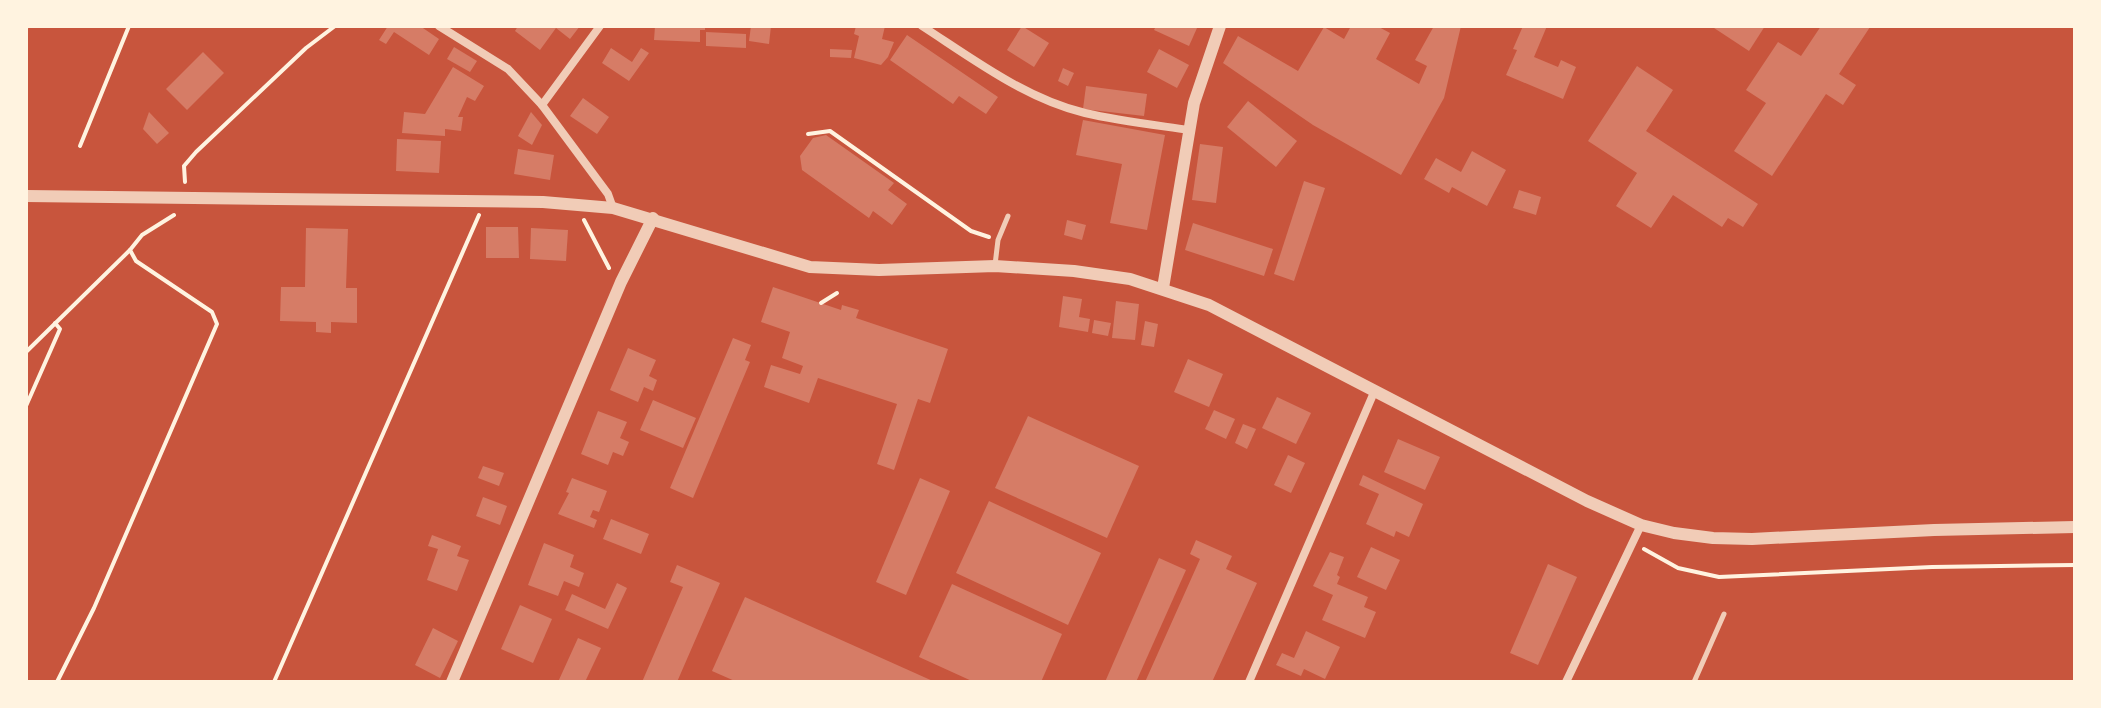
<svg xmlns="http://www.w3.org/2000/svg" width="2101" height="708" viewBox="0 0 2101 708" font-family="Rubik,sans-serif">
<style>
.building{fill:#d67c66}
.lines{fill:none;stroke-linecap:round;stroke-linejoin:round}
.path{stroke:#fff3e0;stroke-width:4}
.service{stroke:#f1ccb7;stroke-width:5}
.minor{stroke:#f1ccb7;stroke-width:8}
.tertiary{stroke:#f1ccb7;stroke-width:12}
</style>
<rect width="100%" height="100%" fill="#c8553d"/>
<g class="building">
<polygon points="388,26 420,26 439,39 429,55 394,32 386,44 379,40"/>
<polygon points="518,26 580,26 570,39 556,28 540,50 515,31"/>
<polygon points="655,26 705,26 705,30 700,30 700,42 654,40"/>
<polygon points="751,26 771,26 769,44 749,41"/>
<polygon points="856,26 885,26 882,39 894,42 888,57 881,65 854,58 859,36 854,34"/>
<polygon points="1022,26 1049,43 1034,67 1007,50"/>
<polygon points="1156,26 1192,26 1197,28 1189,46 1154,30"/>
<polygon points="1351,26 1377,26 1390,33 1376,59 1419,84 1427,66 1415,60 1434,26 1461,26 1444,98 1401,175 1313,125 1223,63 1238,36 1298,71 1324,27 1344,39"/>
<polygon points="1523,26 1547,26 1534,57 1558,67 1561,60 1576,67 1563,99 1506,75 1517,50 1513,49"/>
<polygon points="1711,26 1765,26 1749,51"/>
<polygon points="1821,26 1870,27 1839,74 1856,85 1843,105 1826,94 1772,176 1734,151 1766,103 1746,90 1778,42 1801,56"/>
<polygon points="706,32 746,34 746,48 706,46"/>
<polygon points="907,35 998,97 986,114 959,96 953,104 890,60"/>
<polygon points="454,47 477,61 470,72 447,59"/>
<polygon points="611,48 632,62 641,48 649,53 629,81 602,63"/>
<polygon points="830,49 852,50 851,58 830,57"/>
<polygon points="1159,49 1189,65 1177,88 1147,72"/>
<polygon points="203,52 224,73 187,110 166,89"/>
<polygon points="1637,66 1673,90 1646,131 1758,204 1743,227 1728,218 1722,227 1673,195 1651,228 1616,206 1637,173 1588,141"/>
<polygon points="453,67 484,86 475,101 467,97 458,117 463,117 461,131 445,129 445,136 402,133 404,112 425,114"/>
<polygon points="1063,68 1074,73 1068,86 1058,81"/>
<polygon points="1086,86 1147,94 1144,116 1083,109"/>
<polygon points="583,98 609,117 597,134 570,116"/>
<polygon points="1248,101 1297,141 1276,167 1227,127"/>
<polygon points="149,112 169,133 157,144 143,129"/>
<polygon points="531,112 542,125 532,145 518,136"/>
<polygon points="1083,120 1165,135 1147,230 1110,223 1122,164 1076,155"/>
<polygon points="826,135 894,183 888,190 907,204 892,225 873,211 869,218 802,170 800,156 813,138"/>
<polygon points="397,139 441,141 439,173 396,171"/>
<polygon points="1200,144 1223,147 1216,203 1192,200"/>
<polygon points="518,149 554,155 550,180 514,174"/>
<polygon points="1472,151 1506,170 1487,206 1452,187 1449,193 1424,179 1436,158 1461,172"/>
<polygon points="1304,181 1325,188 1294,281 1274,274"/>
<polygon points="1519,190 1541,197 1536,215 1513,208"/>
<polygon points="1067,220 1086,225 1082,240 1064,235"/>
<polygon points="1193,223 1273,249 1264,276 1185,250"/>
<polygon points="486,227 518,227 519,258 486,258"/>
<polygon points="306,228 348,229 346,288 357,288 357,323 331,322 331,333 316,332 316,322 280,321 281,287 305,287"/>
<polygon points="531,228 568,230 566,261 530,259"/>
<polygon points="773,287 841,310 842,305 859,310 856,318 948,349 930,403 918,399 894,470 877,464 897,404 818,378 809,403 764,387 771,365 800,374 803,366 782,358 790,332 761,322"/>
<polygon points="1063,296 1082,299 1079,317 1090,319 1088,332 1059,327"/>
<polygon points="1116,301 1139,304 1135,340 1112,338"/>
<polygon points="1094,320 1111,323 1108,336 1092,333"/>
<polygon points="1145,321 1158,324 1154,347 1141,345"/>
<polygon points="733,338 751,345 745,360 750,362 693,498 670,488"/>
<polygon points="628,348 656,360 649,376 657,380 653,391 644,387 638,402 610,390"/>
<polygon points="1188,359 1223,374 1209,407 1174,392"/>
<polygon points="1277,397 1311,413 1296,444 1262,428"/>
<polygon points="653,400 696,418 683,448 640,430"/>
<polygon points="1214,410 1235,419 1226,439 1205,429"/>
<polygon points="598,411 627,422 620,438 629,442 623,456 613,452 608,465 581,454"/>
<polygon points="1028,416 1139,466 1107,538 995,488"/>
<polygon points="1243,424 1256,429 1247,449 1235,443"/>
<polygon points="1398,439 1440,457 1425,490 1384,472"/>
<polygon points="1288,455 1305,463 1291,493 1274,485"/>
<polygon points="483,466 504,473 499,486 478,478"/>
<polygon points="1363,475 1423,504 1409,537 1396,531 1394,537 1366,524 1379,494 1359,485"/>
<polygon points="572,478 607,491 599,512 593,510 590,517 597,520 594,528 558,514 569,493 566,492"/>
<polygon points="920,478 950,491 906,595 876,582"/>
<polygon points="483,497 507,506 500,525 476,516"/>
<polygon points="989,501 1101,553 1068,625 956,573"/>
<polygon points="611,519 649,534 641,554 603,539"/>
<polygon points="432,535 461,546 457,556 469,560 457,591 427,580 438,549 428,546"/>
<polygon points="1196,540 1232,556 1226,569 1257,583 1212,682 1145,682 1200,559 1190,554"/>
<polygon points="544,543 574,555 570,567 584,573 579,587 564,581 558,596 528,585"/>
<polygon points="1371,547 1400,560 1386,590 1357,577"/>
<polygon points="1330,552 1344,557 1337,575 1340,577 1337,584 1368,597 1364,607 1376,612 1365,638 1322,620 1333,595 1313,586"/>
<polygon points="1159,558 1186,570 1136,682 1105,682"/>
<polygon points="1548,564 1577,577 1538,665 1510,653"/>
<polygon points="677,565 720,583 677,682 642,682 683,587 670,582"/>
<polygon points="617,583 627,588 608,629 565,610 572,594 605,609"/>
<polygon points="952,584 1062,634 1041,682 974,682 919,657"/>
<polygon points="745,597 935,682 737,682 712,671"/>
<polygon points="520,605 552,619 533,663 501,649"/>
<polygon points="433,628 458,641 440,678 415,665"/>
<polygon points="1306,631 1340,647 1325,679 1304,669 1301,676 1276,665 1282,653 1294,658"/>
<polygon points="578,638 601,648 585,682 558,682"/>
</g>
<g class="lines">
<g class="path">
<polyline points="26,28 27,26"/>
<polyline points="808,134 830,131 971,231 989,237"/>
<polyline points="80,146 129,26"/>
<polyline points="185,182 184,166 196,152 306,48 335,26"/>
<polyline points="584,220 609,268"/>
<polyline points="821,303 837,293"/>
<polyline points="26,352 130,250"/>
<polyline points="26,406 60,329 55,323"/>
<polyline points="1644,549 1678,568 1719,577 1932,567 2075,565"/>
<polyline points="57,682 94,608 217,324 212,312 136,261 130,250 142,235 174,215"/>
<polyline points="274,682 479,215"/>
</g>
<g class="service">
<polyline points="995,265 998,240 1008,216"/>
<polyline points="1694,682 1724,614"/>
</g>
<g class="minor">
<polyline points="439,26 508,69 542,105 608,194 613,208"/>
<path d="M922,26c51,33 104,73 163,87 34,8 70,12 104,17"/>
<polyline points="542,105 600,26"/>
<polyline points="1249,682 1375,390"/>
<polyline points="1566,682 1641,525"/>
</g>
<g class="tertiary">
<polyline points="26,196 543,202 613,208 810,267 879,270 995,266 1074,271 1130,279 1209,305 1587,501 1641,525 1674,533 1713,538 1752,539 1934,530 2075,527"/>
<polyline points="1163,288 1194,103 1220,26"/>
<polyline points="452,682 621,282 653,218"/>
</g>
</g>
<rect width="2101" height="708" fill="none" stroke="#fff3e0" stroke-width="56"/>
</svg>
